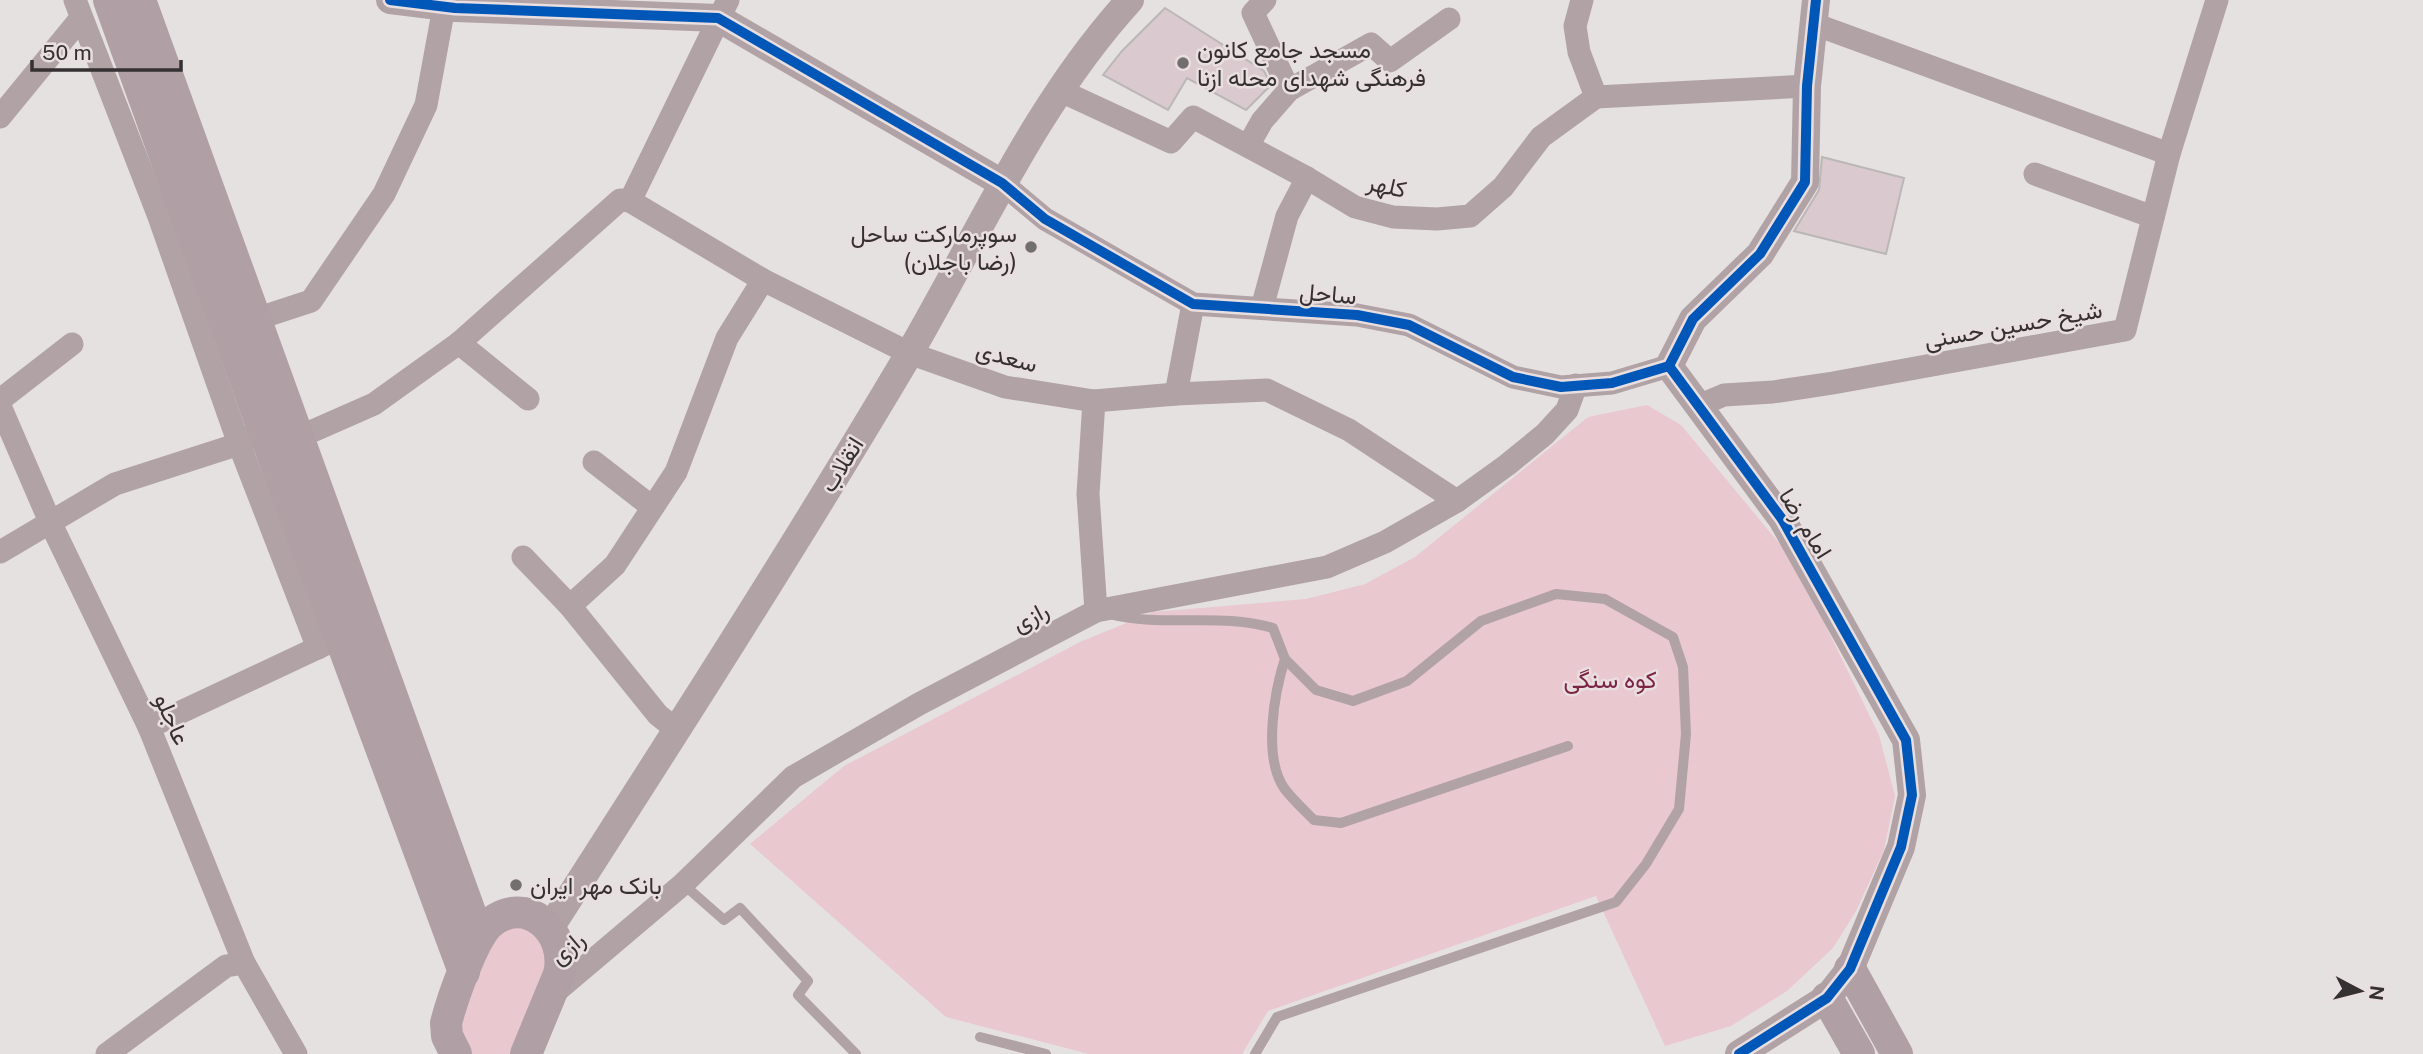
<svg xmlns="http://www.w3.org/2000/svg" width="2423" height="1054" viewBox="0 0 2423 1054" font-family="'Public Sans',Vazirmatn,sans-serif">
<style>
.green{fill:#e9c8d0}
.building{fill:#dac9ce;stroke:#bbb7b7;stroke-width:2}
.lines{fill:none;stroke-linecap:round;stroke-linejoin:round}
.service{stroke:#b1a2a6;stroke-width:10}
.minor{stroke:#b1a2a6;stroke-width:23}
.tertiary{stroke:#b1a2a6;stroke-width:28}
.secondary{stroke:#b0a0a5;stroke-width:32}
.cycleway-casing{stroke:#e9dee0;stroke-width:15}
.cycleway{stroke:#0057b8;stroke-width:10}
.poi-dot{fill:#736f6f;stroke:#e9dee0;stroke-width:2.5}
.labels{text-anchor:middle;dominant-baseline:central;stroke-width:5;stroke-linejoin:round;paint-order:stroke}
.poi-label{font-size:24px;fill:#353132;stroke:#e9dee0;text-anchor:start}
.street-label{font-size:24px;fill:#353132;stroke:#e9dee0}
.park-label{font-size:24px;fill:#7c2445;stroke:#e9dee0}
</style>
<rect width="100%" height="100%" fill="#e6e1e1"/>
<g class="green">
<polygon points="1647,405 1681,425 1794,561 1879,735 1895,796 1884,850 1856,911 1833,948 1787,991 1731,1026 1665,1046 1596,896 1268,1011 1242,1054 1089,1054 946,1017 750,844 844,766 1080,642 1153,612 1306,599 1365,584 1415,557 1588,417"/>
<polygon points="525,925 551,952 511,1054 470,1054 466,1051 459,1014 497,931"/>
</g>
<g class="building">
<polygon points="1165,8 1264,71 1271,85 1246,110 1187,78 1168,110 1103,75 1122,51"/>
<polygon points="1822,157 1904,178 1886,254 1794,231 1819,190"/>
</g>
<g class="lines">
<g class="service">
<path d="M1109,614c54,14 111,-2 164,14l12,31 31,31 37,11 54,-20 74,-60 75,-27 49,5 68,38 10,30 3,67 -7,75 -33,55 -30,38 -339,115 -22,37"/>
<path d="M1285,659c-11,34 -22,98 -1,129 8,11 20,22 30,32l27,3 227,-77"/>
<polyline points="683,884 724,920 740,908 808,981 798,995 856,1054"/>
<polyline points="980,1037 1046,1054"/>
</g>
<g class="minor">
<polyline points="75,0 158,214 239,444 318,648"/>
<polyline points="1265,0 1253,13 1289,90"/>
<polyline points="1582,0 1575,26 1579,52 1596,97"/>
<polyline points="1814,24 2169,154"/>
<polyline points="1061,91 1171,142 1193,117 1307,178 1355,207 1393,217 1437,219 1470,216 1503,187 1541,137 1596,97"/>
<polyline points="1596,97 1807,86"/>
<polyline points="0,117 81,18"/>
<polyline points="1248,146 1262,121 1289,90 1371,44 1390,61 1449,19"/>
<polyline points="2035,174 2153,217"/>
<polyline points="1002,183 1045,219 1193,304 1357,315 1409,325 1513,377 1561,387 1612,383 1669,366"/>
<polyline points="630,201 728,0"/>
<polyline points="1262,308 1287,216 1307,178"/>
<polyline points="256,319 311,301 384,194 426,105 444,7"/>
<polyline points="459,343 528,399"/>
<polyline points="1176,394 1193,304"/>
<polyline points="0,400 72,344"/>
<polyline points="0,406 51,524 149,727 244,963 296,1054"/>
<polyline points="1698,406 1724,395 1773,392 1833,383 2125,330 2169,154 2217,0"/>
<polyline points="299,437 374,404 459,343 620,200 630,201 763,280 909,353 1005,387 1094,401"/>
<polyline points="594,462 652,507"/>
<polyline points="0,552 115,484 239,444 252,436"/>
<polyline points="523,557 570,606 658,715 677,730"/>
<polyline points="570,606 615,565 676,472 727,338 763,280"/>
<polyline points="1096,611 1088,494 1094,401 1176,394 1267,390 1349,430 1457,501"/>
<polyline points="149,727 330,642"/>
<polyline points="553,994 683,884 793,777 919,704 1096,611 1327,567 1385,542 1457,501 1507,465 1545,434 1567,410 1576,385"/>
<polyline points="107,1054 226,966 244,963"/>
</g>
<g class="tertiary">
<polyline points="390,0 455,8 718,18 1002,183"/>
<path d="M550,928c122,-190 244,-380 359,-574 70,-120 127,-251 221,-354"/>
<polyline points="1739,1054 1827,998 1850,969 1901,847 1912,795 1906,740 1782,519 1669,366 1693,319 1760,254 1805,182 1807,86 1816,0"/>
</g>
<g class="secondary">
<polyline points="109,0 263,429 464,972"/>
<polyline points="140,0 479,937"/>
<polyline points="1850,969 1897,1054"/>
<polyline points="1827,998 1859,1054"/>
<path d="M456,1054l-9,-18 -1,-13c6,-23 27,-85 44,-100 37,-30 79,9 69,51l-33,80"/>
</g>
<defs>
<g id="cycleway">
<polyline points="390,0 455,8 718,18 1002,183 1045,219 1193,304 1357,315 1409,325 1513,377 1561,387 1612,383 1669,366"/>
<polyline points="1739,1054 1827,998 1850,969 1901,847 1912,795 1906,740 1782,519 1669,366 1693,319 1760,254 1805,182 1807,86 1816,0"/>
</g>
</defs>
<use href="#cycleway" class="cycleway-casing"/>
<use href="#cycleway" class="cycleway"/>
</g>
<g class="poi-dot">
<circle cx="1183" cy="63" r="7"/>
<circle cx="1031" cy="247" r="7"/>
<circle cx="516" cy="885" r="7"/>
</g>
<g class="labels">
<g class="poi-label">
<text x="1197" y="49">مسجد جامع کانون<tspan x="1197" dy="28">فرهنگی شهدای محله ازنا</tspan></text>
<text x="1017" y="233" text-anchor="end">سوپرمارکت ساحل<tspan x="1017" dy="28">(رضا باجلان)</tspan></text>
<text x="530" y="885">بانک مهر ایران</text>
</g>
<g class="street-label">
<text transform="translate(1387 185) rotate(13)">کلهر</text>
<text transform="translate(1328 293) rotate(5)">ساحل</text>
<text transform="translate(2013 324) rotate(-10)">شیخ حسین حسنی</text>
<text transform="translate(1007 356) rotate(15)">سعدی</text>
<text transform="translate(841 464) rotate(-58)">انقلاب</text>
<text transform="translate(1806 523) rotate(58)">امام رضا</text>
<text transform="translate(1030 616) rotate(-28)">رازی</text>
<text transform="translate(173 719) rotate(66)">عاجلو</text>
<text transform="translate(567 947) rotate(-40)">رازی</text>
</g>
<g class="park-label">
<text x="1610" y="679">کوه سنگی</text>
</g>
</g>
<g transform="translate(2360 991) rotate(97)" stroke="#e9dee0" stroke-width="5" paint-order="stroke">
<path d="M0-5L12 26L0 18L-12 26Z" fill="#353132"/>
<text y="-10" font-size="19" font-weight="bold" text-anchor="middle" fill="#353132">N</text>
</g>
<path d="M32 60v10h149v-10" fill="none" stroke="#353132" stroke-width="3.5"/>
<text x="42" y="60" font-size="21" fill="#353132" stroke="#e9dee0" stroke-width="5" paint-order="stroke">50 m</text>
</svg>
